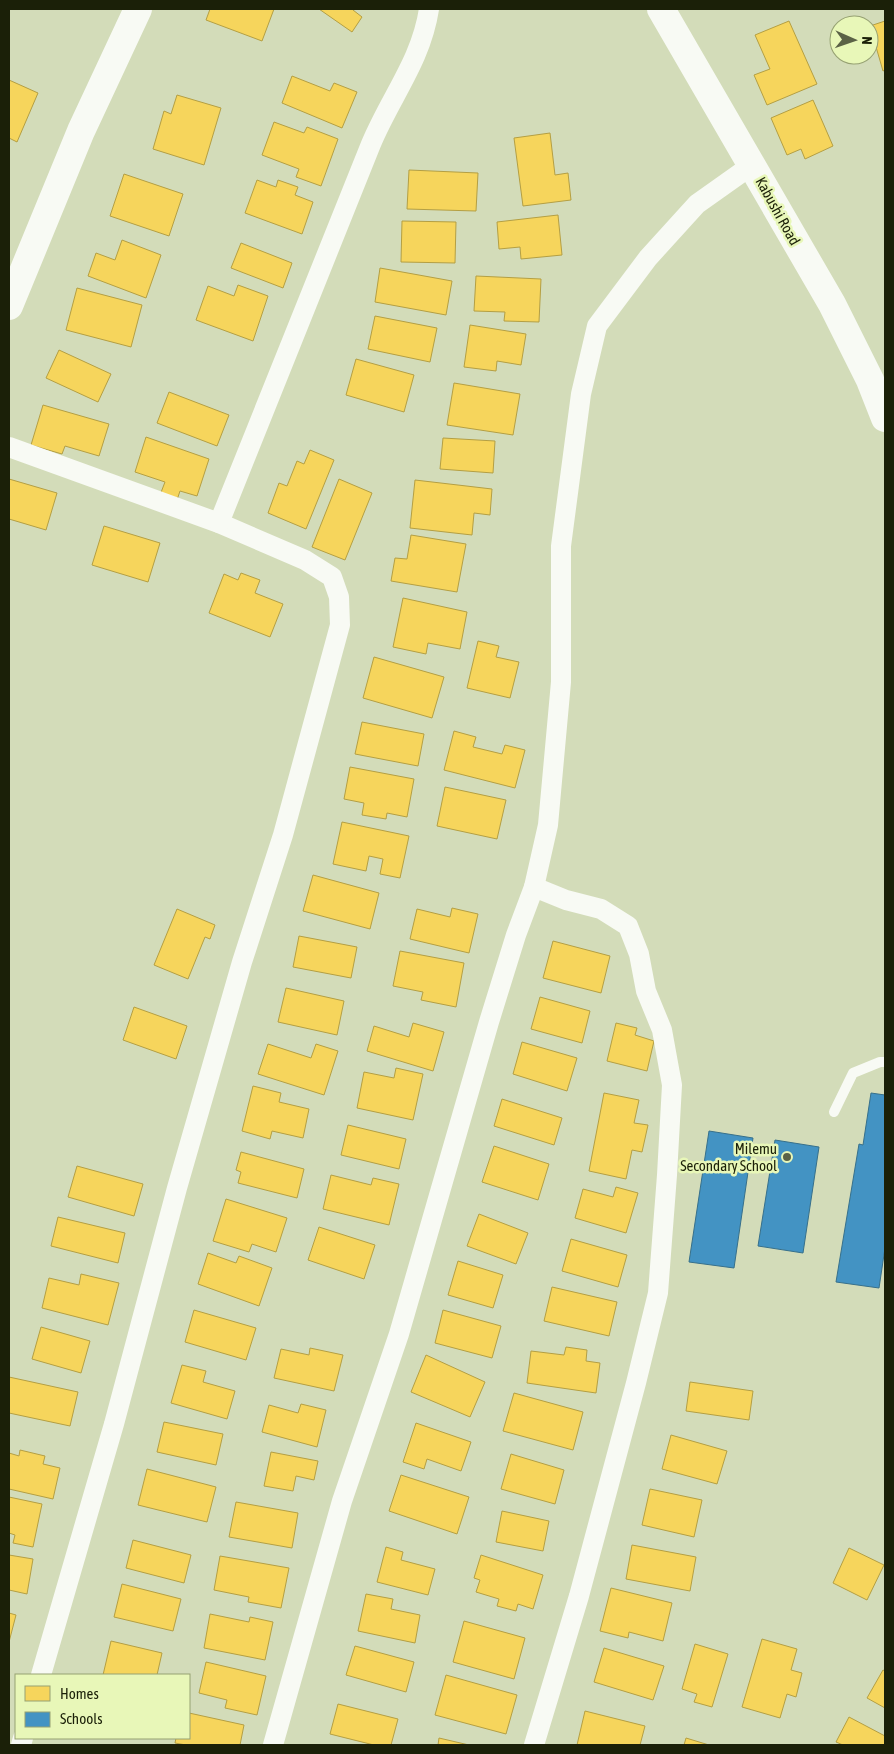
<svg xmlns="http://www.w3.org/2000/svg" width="894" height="1754" viewBox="0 0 894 1754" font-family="'Asap Condensed',sans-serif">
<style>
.homes{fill:#f6d55c;stroke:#b49f43}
.schools{fill:#4393c3;stroke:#37708b}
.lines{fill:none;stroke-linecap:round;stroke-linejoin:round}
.lane{stroke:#f8faf4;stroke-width:10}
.street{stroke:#f8faf4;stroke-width:20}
.secondary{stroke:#f8faf4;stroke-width:28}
.poi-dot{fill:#5b6246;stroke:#e8f7b8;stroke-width:2}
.labels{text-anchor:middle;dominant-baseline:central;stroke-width:5;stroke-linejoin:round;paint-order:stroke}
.street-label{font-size:15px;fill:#1b2008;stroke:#e8f7b8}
.poi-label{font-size:15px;fill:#1b2008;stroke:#e8f7b8;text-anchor:end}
</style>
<rect width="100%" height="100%" fill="#d3dcb9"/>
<g class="homes">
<polygon points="210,9 274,9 262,41 206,20"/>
<polygon points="319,9 354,9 353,10 362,17 352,32"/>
<polygon points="789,21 817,84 767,105 754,75 770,69 755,35"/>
<polygon points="885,21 885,70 883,71 870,26"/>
<polygon points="292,76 330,91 334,83 357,92 342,128 282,103"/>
<polygon points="9,80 38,93 17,142 9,138"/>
<polygon points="177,95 221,108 204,165 153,149 164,111 171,114"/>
<polygon points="813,100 833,146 805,159 801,149 787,155 771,118"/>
<polygon points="274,122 304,133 307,127 338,139 321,186 296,177 299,169 262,155"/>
<polygon points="550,133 555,175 568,173 571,200 523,206 514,138"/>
<polygon points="409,170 478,173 476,211 407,209"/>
<polygon points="124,174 183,194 169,236 110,216"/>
<polygon points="257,180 276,187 278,180 298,187 295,195 313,202 302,234 245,213"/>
<polygon points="558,215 562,255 521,259 520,247 499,249 497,222"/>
<polygon points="402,221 456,222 455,263 401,262"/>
<polygon points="122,240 161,255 146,298 88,276 96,253 115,260"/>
<polygon points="241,243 292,263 283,288 231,268"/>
<polygon points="380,268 452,281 446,315 375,302"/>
<polygon points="476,276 541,279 539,322 504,321 505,312 474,311"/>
<polygon points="238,285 268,296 253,341 196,320 208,286 234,296"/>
<polygon points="77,288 142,305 131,347 66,330"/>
<polygon points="375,316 437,328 430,362 368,349"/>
<polygon points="470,325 526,334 521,365 497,361 496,371 464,367"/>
<polygon points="59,350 111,374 98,402 46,378"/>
<polygon points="356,359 414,375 404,412 346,395"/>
<polygon points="454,383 520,394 513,435 447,425"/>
<polygon points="169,392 229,415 217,446 157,423"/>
<polygon points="43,405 109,424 99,456 65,446 62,454 31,445"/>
<polygon points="146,437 209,459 197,496 180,491 177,500 160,495 165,482 135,472"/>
<polygon points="443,438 495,441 493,473 440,469"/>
<polygon points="310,450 334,460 306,529 268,513 279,483 287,486 297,461 304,464"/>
<polygon points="9,479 57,493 46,530 9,519"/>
<polygon points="339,479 372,493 345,560 312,547"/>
<polygon points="415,480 492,489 490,515 474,513 472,535 410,528"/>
<polygon points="104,526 160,543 148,582 92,565"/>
<polygon points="411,535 466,544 457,592 391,581 395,558 407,559"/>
<polygon points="241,573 260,580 255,593 283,604 270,637 209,613 224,574 238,580"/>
<polygon points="403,598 467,612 460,649 428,643 426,654 393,647"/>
<polygon points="478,641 499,646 496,657 519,662 510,698 467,688"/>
<polygon points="374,657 444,677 432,718 363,698"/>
<polygon points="362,722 424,734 418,766 355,754"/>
<polygon points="454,731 476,737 473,747 502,754 505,745 525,750 515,788 444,770"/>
<polygon points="350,767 414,779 407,817 387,813 386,819 362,815 364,803 344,799"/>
<polygon points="445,787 506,800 497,839 437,826"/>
<polygon points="342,822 409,836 400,878 380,874 383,859 369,856 366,871 333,864"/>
<polygon points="313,875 379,893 370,929 303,911"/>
<polygon points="452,908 478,914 469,953 410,939 417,909 450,917"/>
<polygon points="177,909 215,925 210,939 205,937 188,979 154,965"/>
<polygon points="299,936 357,947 351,978 293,967"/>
<polygon points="553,941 610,956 601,993 543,978"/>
<polygon points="400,951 464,963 456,1007 421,1000 423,992 393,986"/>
<polygon points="286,988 344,1001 337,1035 278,1022"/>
<polygon points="540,997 590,1011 582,1043 531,1029"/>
<polygon points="134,1007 187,1026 176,1059 123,1040"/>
<polygon points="413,1023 444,1032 433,1071 367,1051 374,1026 409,1037"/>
<polygon points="616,1023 637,1028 635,1035 654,1041 647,1071 607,1061"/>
<polygon points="522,1042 577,1058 567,1091 513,1074"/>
<polygon points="268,1044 311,1058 316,1044 338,1051 324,1095 258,1074"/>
<polygon points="396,1068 423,1074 413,1120 357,1108 364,1072 394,1078"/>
<polygon points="253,1086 281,1093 279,1102 309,1109 303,1138 272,1131 270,1139 242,1131"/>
<polygon points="604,1093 639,1100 634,1123 648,1125 642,1152 632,1150 626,1179 589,1171"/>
<polygon points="502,1099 562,1118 554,1145 494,1126"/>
<polygon points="348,1125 406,1139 399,1169 341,1155"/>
<polygon points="494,1146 549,1164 538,1200 482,1182"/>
<polygon points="241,1152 304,1169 297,1198 238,1183 241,1172 236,1170"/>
<polygon points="77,1166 143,1184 134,1216 68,1197"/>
<polygon points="331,1175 371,1185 373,1178 399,1184 389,1225 323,1209"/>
<polygon points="616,1187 638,1193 626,1233 575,1218 583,1189 613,1197"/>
<polygon points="226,1199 287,1218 276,1252 252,1244 249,1252 213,1241"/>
<polygon points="479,1214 528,1233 516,1264 467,1246"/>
<polygon points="58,1217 125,1233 118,1263 51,1246"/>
<polygon points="319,1227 375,1245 364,1279 308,1260"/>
<polygon points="571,1239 627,1255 618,1287 562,1271"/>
<polygon points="208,1253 236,1263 239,1256 272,1268 259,1306 198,1284"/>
<polygon points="458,1261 503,1275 493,1308 448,1295"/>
<polygon points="81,1274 119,1283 108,1325 42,1308 49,1278 79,1285"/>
<polygon points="552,1287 617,1302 609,1336 544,1321"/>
<polygon points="194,1310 256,1328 246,1360 185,1342"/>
<polygon points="443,1310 501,1326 492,1358 435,1343"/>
<polygon points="41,1327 90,1341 81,1373 32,1359"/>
<polygon points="566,1347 587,1350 586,1361 600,1363 596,1393 527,1383 531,1351 564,1355"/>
<polygon points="310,1348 343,1355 334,1391 274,1378 281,1349 309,1355"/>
<polygon points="426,1355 485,1382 470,1417 411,1392"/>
<polygon points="182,1365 206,1371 203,1382 235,1391 227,1419 171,1403"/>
<polygon points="9,1377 78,1392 70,1426 9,1413"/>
<polygon points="690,1382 753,1391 749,1420 686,1411"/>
<polygon points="514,1393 583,1412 573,1450 503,1431"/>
<polygon points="301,1404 326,1410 317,1447 262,1432 269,1405 298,1413"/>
<polygon points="164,1422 223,1434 216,1465 157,1452"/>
<polygon points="416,1423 471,1442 461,1471 427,1459 424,1469 403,1462"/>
<polygon points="671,1435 727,1451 717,1484 662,1469"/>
<polygon points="20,1450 45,1456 43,1464 60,1468 53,1499 9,1489 9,1453 19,1456"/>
<polygon points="271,1452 318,1461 314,1480 296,1476 293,1491 264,1486"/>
<polygon points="511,1454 564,1470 555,1504 501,1489"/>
<polygon points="147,1469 216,1487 207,1522 138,1505"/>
<polygon points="401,1475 469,1497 457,1534 389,1511"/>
<polygon points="650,1489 702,1500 694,1537 642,1525"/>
<polygon points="9,1497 42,1504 33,1547 13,1543 15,1535 9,1533"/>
<polygon points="236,1502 298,1513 292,1548 229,1537"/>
<polygon points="502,1511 549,1521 543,1551 496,1542"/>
<polygon points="133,1540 191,1555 184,1583 126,1568"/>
<polygon points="632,1545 696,1557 690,1591 626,1579"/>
<polygon points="386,1547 403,1552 401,1560 435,1569 428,1595 377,1582"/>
<polygon points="849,1548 884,1565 867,1600 833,1583"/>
<polygon points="9,1555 33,1559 27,1594 9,1590"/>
<polygon points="481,1555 543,1575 533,1609 518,1604 516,1611 497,1606 499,1599 476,1592 480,1580 474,1578"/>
<polygon points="220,1556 289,1568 281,1608 248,1602 249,1597 214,1590"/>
<polygon points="122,1584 181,1599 173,1631 114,1617"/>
<polygon points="611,1588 672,1603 663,1641 629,1632 628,1638 600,1631"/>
<polygon points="366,1594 393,1599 391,1609 420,1615 415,1643 358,1631"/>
<polygon points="9,1613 16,1615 9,1642"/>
<polygon points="210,1614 249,1622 250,1617 273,1622 265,1660 204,1648"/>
<polygon points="464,1621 525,1638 514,1679 453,1662"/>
<polygon points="762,1639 797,1649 791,1670 802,1673 796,1697 787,1694 780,1718 742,1707"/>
<polygon points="111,1641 162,1653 157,1675 103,1675"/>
<polygon points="695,1644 728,1654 712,1707 694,1702 697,1694 682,1689"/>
<polygon points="355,1646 414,1662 406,1692 346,1675"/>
<polygon points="604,1648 664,1666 653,1700 594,1682"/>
<polygon points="206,1662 266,1676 257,1715 225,1708 227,1700 199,1693"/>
<polygon points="883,1670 885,1671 885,1708 867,1698"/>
<polygon points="446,1675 517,1695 506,1734 435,1715"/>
<polygon points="338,1704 398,1719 391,1745 374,1745 330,1734"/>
<polygon points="585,1711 645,1726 640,1745 577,1745"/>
<polygon points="189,1713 244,1725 240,1745 186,1745 175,1743 176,1738 189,1738"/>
<polygon points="849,1717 885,1736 885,1745 843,1745 836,1742"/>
<polygon points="439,1738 469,1745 438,1745"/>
<polygon points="686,1738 709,1745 684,1745"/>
</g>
<g class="schools">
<polygon points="871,1093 885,1095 885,1248 879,1288 836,1282 859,1144 863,1145"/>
<polygon points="709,1131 753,1138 734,1268 689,1262"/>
<polygon points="775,1140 819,1147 803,1253 758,1246"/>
</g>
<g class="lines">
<polyline class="lane" points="834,1112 853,1073 880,1062 885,1062"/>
<g class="street">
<polyline points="9,447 219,523 305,560 332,577 339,597 340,625 283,835 242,962 177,1188 114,1424 41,1675"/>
<path d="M219,523c51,-126 101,-253 152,-379 20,-48 50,-83 58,-135"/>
<polyline points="534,887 548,825 561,682 561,546 581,394 597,326 648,258 697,204 752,165"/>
<polyline points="21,1745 23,1738"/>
<polyline points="273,1745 342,1501 399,1334 489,1022 516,935 534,887 566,900 601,909 628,926 639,954 646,991 662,1030 672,1085 667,1175 658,1293 636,1383 579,1596 534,1745"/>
</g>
<g class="secondary">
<polyline points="661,9 832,304 870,380 885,418"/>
<polyline points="9,306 81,131 138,9"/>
</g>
</g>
<circle class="poi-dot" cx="787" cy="1157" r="5"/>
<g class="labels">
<g class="street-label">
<text transform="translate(778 211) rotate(61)">Kabushi Road</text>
</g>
<g class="poi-label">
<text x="777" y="1148">Milemu<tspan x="777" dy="17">Secondary School</tspan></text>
</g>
</g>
<rect width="894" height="1754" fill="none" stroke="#1b2008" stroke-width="20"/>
<rect x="15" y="1674" width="175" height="65" fill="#e8f7b8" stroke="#96a172"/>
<rect x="25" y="1686" width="25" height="15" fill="#f6d55c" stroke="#96a172"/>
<text x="60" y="1699" font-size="15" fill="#1b2008">Homes</text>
<rect x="25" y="1712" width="25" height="15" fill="#4393c3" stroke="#96a172"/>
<text x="60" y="1724" font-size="15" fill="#1b2008">Schools</text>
<g transform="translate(854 40) rotate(92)"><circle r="24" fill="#e8f7b8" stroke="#96a172"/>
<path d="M0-4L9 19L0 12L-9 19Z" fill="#5b6246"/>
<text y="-8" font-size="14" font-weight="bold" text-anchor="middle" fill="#1b2008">N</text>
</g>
</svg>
